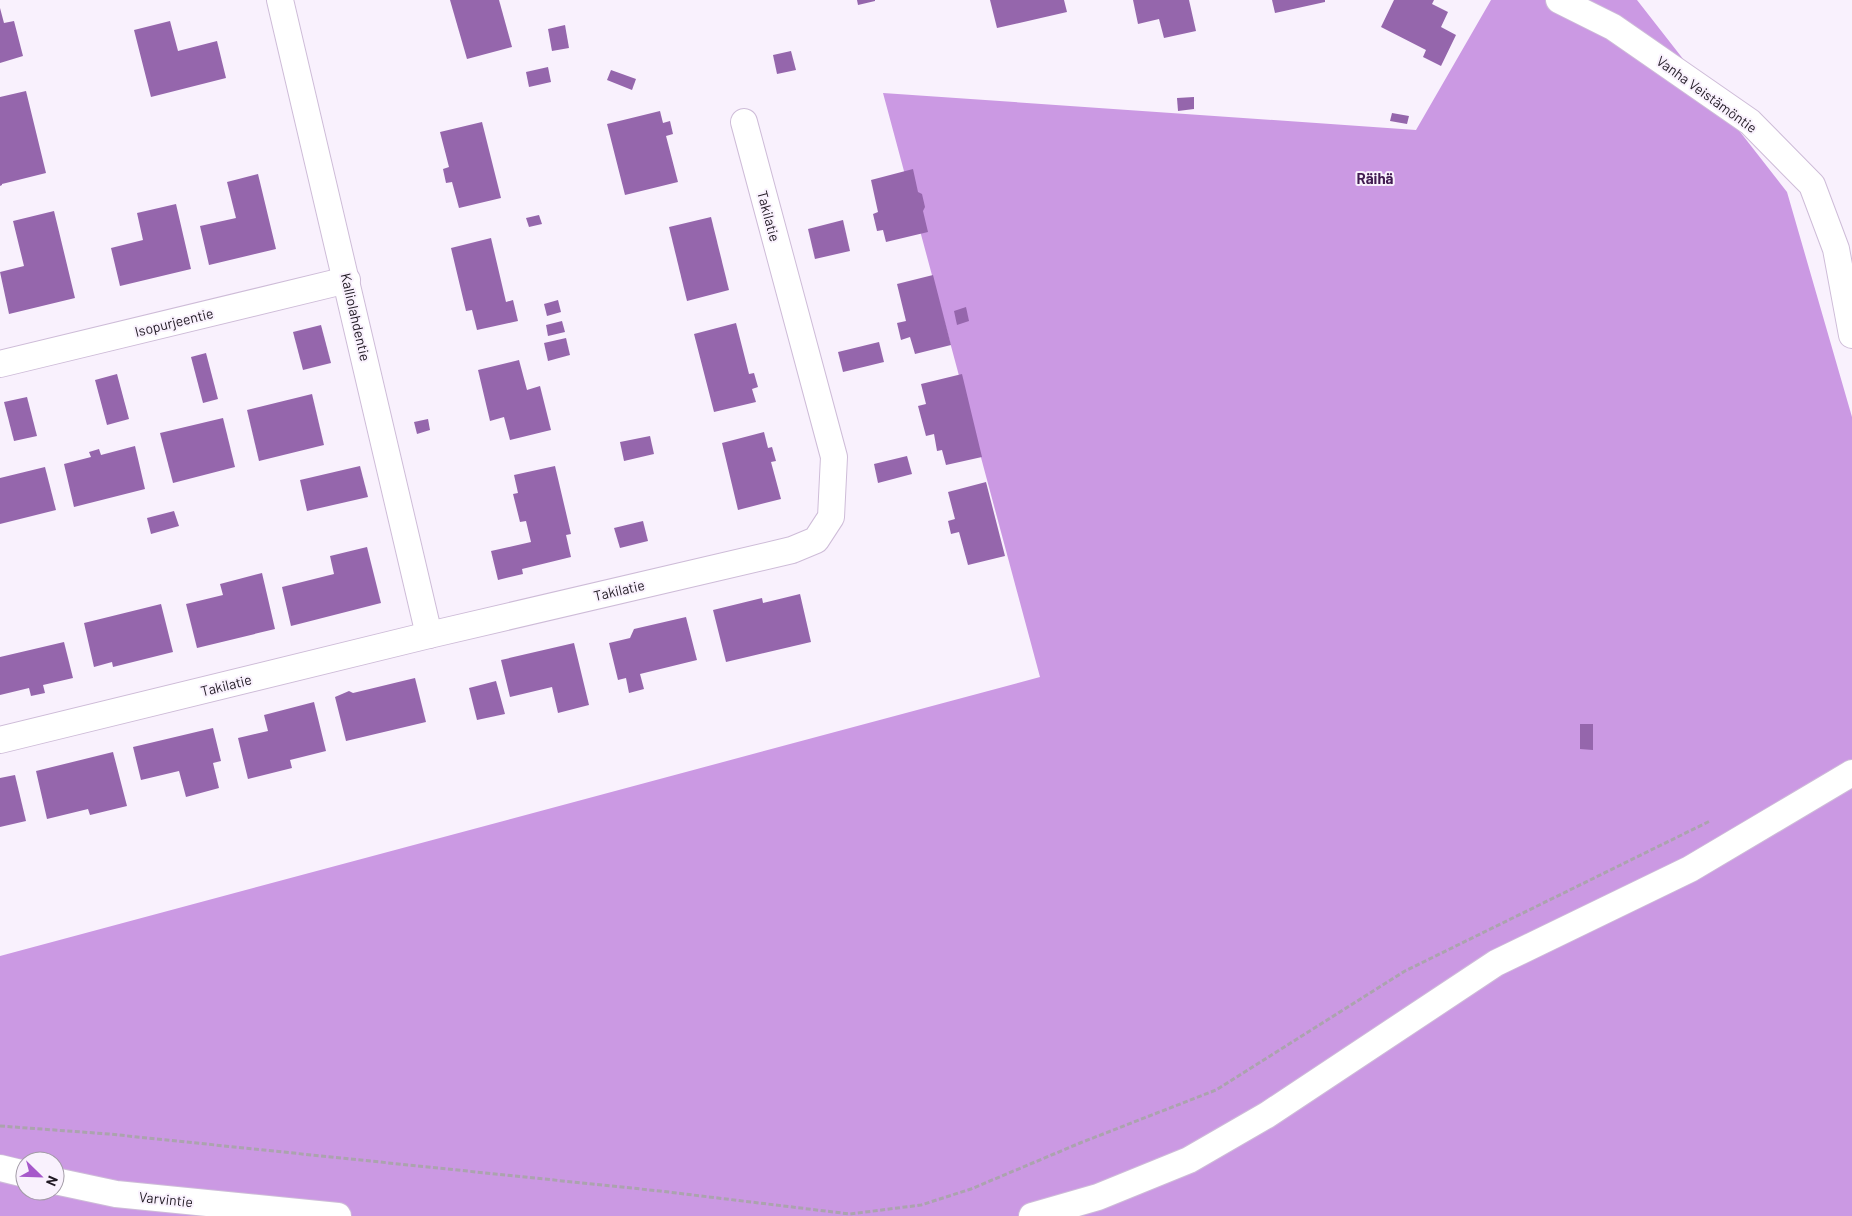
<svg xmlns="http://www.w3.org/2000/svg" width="1852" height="1216" viewBox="0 0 1852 1216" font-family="Barlow,sans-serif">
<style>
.forest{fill:#cb99e3;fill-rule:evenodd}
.building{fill:#9566ac}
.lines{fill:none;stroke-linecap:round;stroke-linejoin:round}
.street-casing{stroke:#cebcd8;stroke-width:28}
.path{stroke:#aba3ae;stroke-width:3;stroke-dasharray:5 2.5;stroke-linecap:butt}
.street{stroke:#fff;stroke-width:26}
.labels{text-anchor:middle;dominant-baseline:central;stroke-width:4;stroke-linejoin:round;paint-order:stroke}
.street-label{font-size:14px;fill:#201923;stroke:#f9f1fd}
.neighbourhood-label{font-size:15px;font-weight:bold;fill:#411b51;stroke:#f9f1fd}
</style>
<rect width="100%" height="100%" fill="#f9f1fd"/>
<path class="forest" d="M1491,0h146l150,192 65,225v799h-1852v-260l1040,-279 -157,-584 533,37zM25,1161h30v30h-30z"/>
<g class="building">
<polygon points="450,0 499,0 512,47 467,59"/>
<polygon points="857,0 875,0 875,1 858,5"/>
<polygon points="990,0 1064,0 1067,12 997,28"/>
<polygon points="1133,0 1189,0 1196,31 1164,38 1159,19 1138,24"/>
<polygon points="1272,0 1325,0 1325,2 1275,13"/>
<polygon points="1394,0 1434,0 1432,4 1448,12 1441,27 1456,35 1441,66 1423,57 1426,50 1381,27"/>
<polygon points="0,8 4,23 14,21 23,56 0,63"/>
<polygon points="170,21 178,51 217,41 226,78 151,97 134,30"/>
<polygon points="565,25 569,48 552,51 548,29"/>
<polygon points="791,51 796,70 777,74 773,55"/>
<polygon points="548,67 551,82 529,87 526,72"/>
<polygon points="611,70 636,79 632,90 607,80"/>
<polygon points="26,91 46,173 2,184 2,185 0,186 0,97"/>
<polygon points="1194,97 1194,109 1178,111 1177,98"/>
<polygon points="660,111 663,123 670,121 673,134 666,136 678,182 625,195 607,124"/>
<polygon points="1392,113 1409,116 1407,124 1390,121"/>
<polygon points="482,122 501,198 459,208 452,182 446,183 443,169 449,167 440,132"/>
<polygon points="913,169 918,192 922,194 925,207 923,211 928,232 886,242 883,230 877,231 873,214 878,212 871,180"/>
<polygon points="258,174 276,249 209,265 200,226 236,218 227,182"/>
<polygon points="176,204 191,269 120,286 111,248 143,240 137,213"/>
<polygon points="54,211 75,298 9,314 0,272 24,266 13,221"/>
<polygon points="539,215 542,224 529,227 526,218"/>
<polygon points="711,217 729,290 687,301 669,227"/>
<polygon points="843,220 850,251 815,259 808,229"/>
<polygon points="491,238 506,302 513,300 518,321 477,330 472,310 466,311 451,248"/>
<polygon points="933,275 951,345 915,354 910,337 901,340 897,323 906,321 897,284"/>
<polygon points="558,300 561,312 547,316 544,304"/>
<polygon points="966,307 969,321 957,325 954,311"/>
<polygon points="562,321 565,332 548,336 546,325"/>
<polygon points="736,323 749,374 754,373 758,387 752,389 756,402 714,412 694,334"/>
<polygon points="321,325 331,363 303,370 293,332"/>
<polygon points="566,338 570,355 548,361 544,343"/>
<polygon points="879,342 884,362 843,372 838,352"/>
<polygon points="206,353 218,399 203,403 191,357"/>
<polygon points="519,360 527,390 540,386 551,430 510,440 504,417 490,421 478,370"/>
<polygon points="117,374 129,419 107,425 95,380"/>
<polygon points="962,374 982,457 946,465 942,450 937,451 934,434 926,436 918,406 926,404 921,384"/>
<polygon points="312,394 324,445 259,461 247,410"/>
<polygon points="27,397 37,436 14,441 4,402"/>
<polygon points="223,418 235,467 173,483 160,433"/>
<polygon points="428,419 430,430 417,434 414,422"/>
<polygon points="764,432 768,448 772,447 776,461 771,462 781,499 738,510 722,443"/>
<polygon points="650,436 654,454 624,461 620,442"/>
<polygon points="135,446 145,489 74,507 64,464 91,457 89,452 99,449 101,455"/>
<polygon points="907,456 912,474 878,483 874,464"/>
<polygon points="360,466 368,497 307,511 300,480"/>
<polygon points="555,466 571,534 566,535 571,557 522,569 523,574 498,580 491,551 531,542 526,521 520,522 513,494 518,493 514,475"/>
<polygon points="45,467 56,510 0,524 0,478"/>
<polygon points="986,482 1005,556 968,565 959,532 951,534 948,521 955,519 948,492"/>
<polygon points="174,511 179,526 151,534 147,518"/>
<polygon points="643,521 648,541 620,548 614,528"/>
<polygon points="367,547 381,603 291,626 282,587 334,574 330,556"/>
<polygon points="262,573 275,629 197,648 186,604 223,595 220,584"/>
<polygon points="800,594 811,642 726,662 713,610 762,598 763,603"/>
<polygon points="161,604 173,652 113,667 112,662 94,667 84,623"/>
<polygon points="686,617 697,660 640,674 644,689 629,693 626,678 618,680 609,643 630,638 634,629"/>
<polygon points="64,642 73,678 43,685 45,693 31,696 29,688 0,695 0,657"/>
<polygon points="574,643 589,705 558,713 552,687 510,697 501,660"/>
<polygon points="415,678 426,722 346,741 335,697 349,691 353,693"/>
<polygon points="496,681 505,714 477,720 469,688"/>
<polygon points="314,702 326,751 290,760 292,768 248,779 238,738 268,731 264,715"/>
<polygon points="1580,724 1593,724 1593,750 1580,749"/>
<polygon points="213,728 221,761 213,763 219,788 186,797 179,771 141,780 133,747"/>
<polygon points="113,752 127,806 90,815 88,809 47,819 36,771"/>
<polygon points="15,775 26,821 0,827 0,778"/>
</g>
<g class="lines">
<defs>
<g id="street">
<polyline points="280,0 429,635"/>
<polyline points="1559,0 1613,27 1750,122 1812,185 1836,249 1852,335"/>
<polyline points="0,364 347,280"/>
<polyline points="0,740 429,635 792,550 816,540 831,517 834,457 744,122"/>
<polyline points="0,1168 25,1174"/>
<polyline points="55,1181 116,1194 338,1216"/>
<polyline points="1032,1216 1098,1197 1189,1160 1267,1115 1496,963 1690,869 1852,773"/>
</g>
</defs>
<use href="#street" class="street-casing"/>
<polyline class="path" points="0,1126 109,1134 660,1191 850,1214 921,1205 971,1189 1080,1143 1216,1090 1405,971 1710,821"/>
<use href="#street" class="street"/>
</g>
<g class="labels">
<g class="street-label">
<text transform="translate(1707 94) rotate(36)">Vanha Veistämöntie</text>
<text transform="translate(769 216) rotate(75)">Takilatie</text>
<text transform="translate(356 317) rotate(77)">Kalliolahdentie</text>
<text transform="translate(174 322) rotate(-14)">Isopurjeentie</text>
<text transform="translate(619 590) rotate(-13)">Takilatie</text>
<text transform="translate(226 685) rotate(-14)">Takilatie</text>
<text transform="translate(166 1199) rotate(6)">Varvintie</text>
</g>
<g class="neighbourhood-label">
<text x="1375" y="178">Räihä</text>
</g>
</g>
<g transform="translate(40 1176) rotate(113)"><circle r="24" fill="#f9f1fd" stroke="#a29ba6"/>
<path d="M0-4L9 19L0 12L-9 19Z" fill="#a658ca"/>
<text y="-8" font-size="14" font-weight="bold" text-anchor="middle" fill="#201923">N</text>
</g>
</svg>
